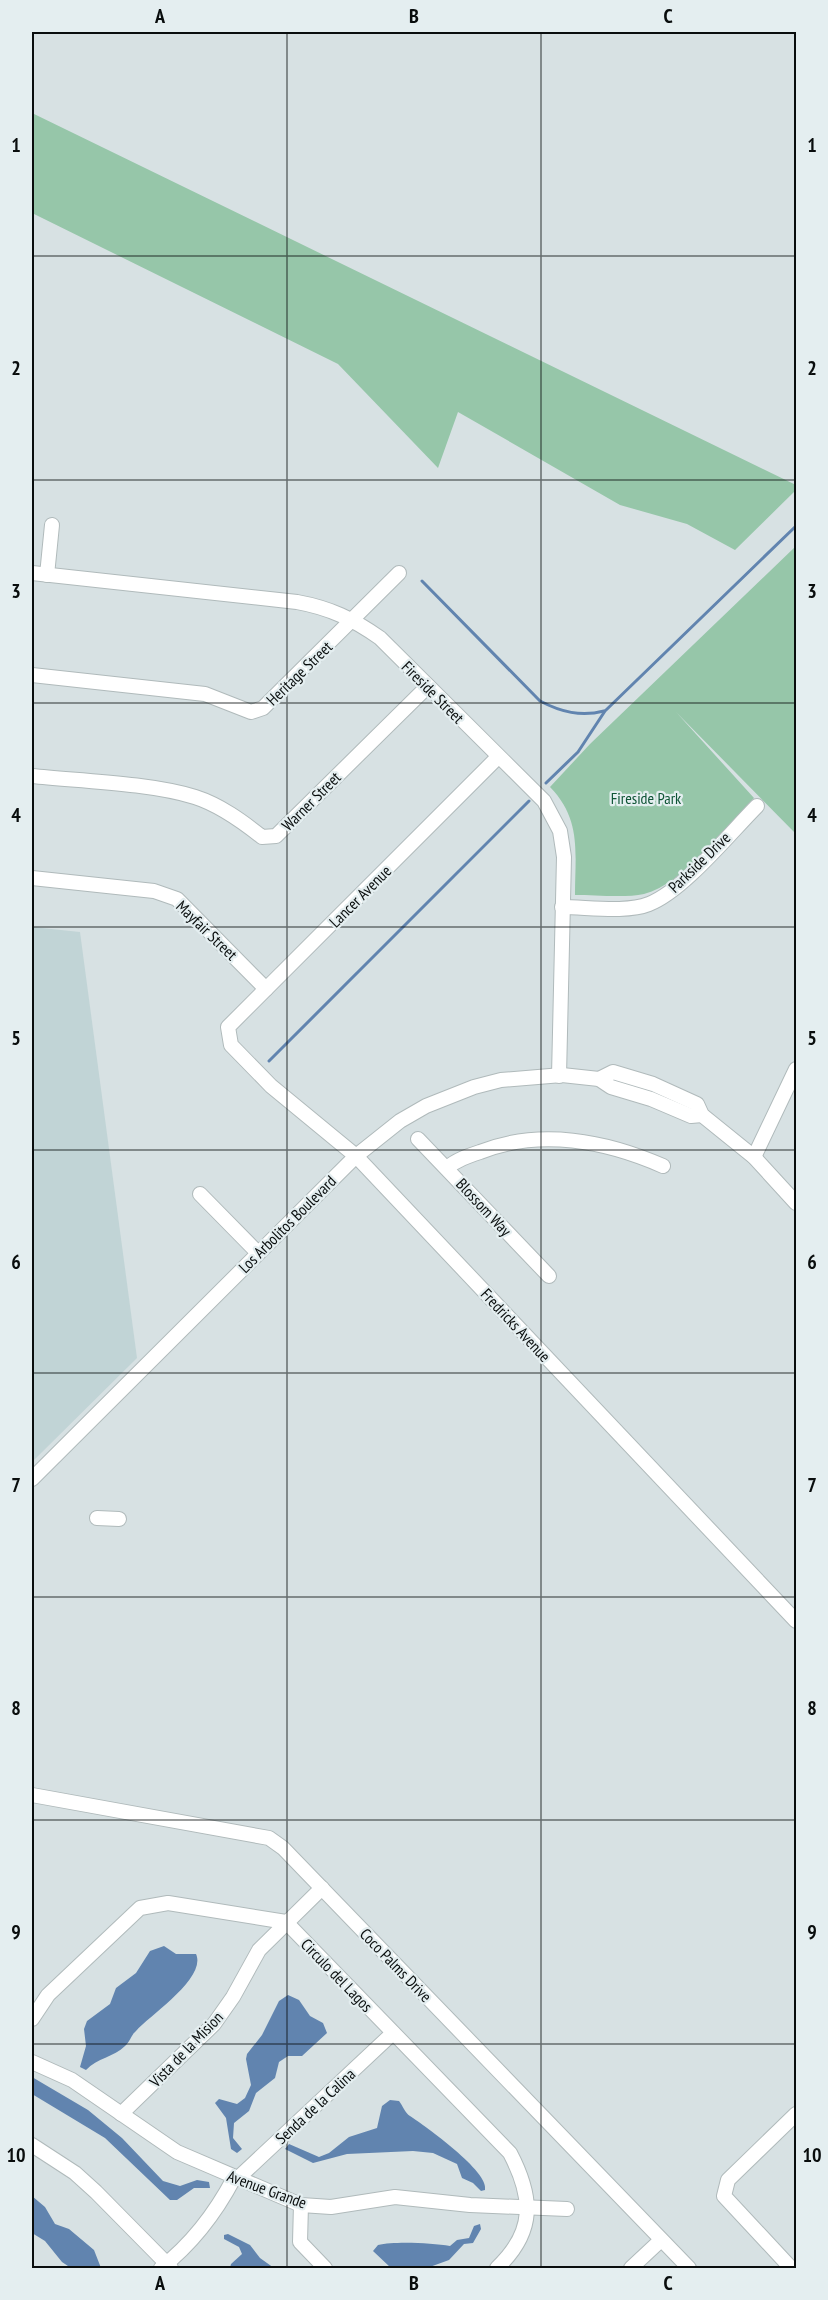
<svg xmlns="http://www.w3.org/2000/svg" width="828" height="2300" viewBox="0 0 828 2300" font-family="'PT Sans Narrow',sans-serif">
<style>
.built{fill:#c1d4d6}
.green{fill:#96c6a9}
.water{fill:#6184af}
.lines{fill:none;stroke-linecap:round;stroke-linejoin:round}
.stream{stroke:#6184af;stroke-width:3}
.minor-casing{stroke:#b0babb;stroke-width:16}
.minor{stroke:#fff;stroke-width:14}
.grid{fill:none;stroke:#090d0d;stroke-width:1.5;stroke-opacity:0.55}
.labels{text-anchor:middle;dominant-baseline:central;stroke-width:4.5;stroke-linejoin:round;paint-order:stroke}
.street-label{font-size:16px;fill:#090d0d;stroke:#e4eef0}
.park-label{font-size:16px;fill:#0e5435;stroke:#e4eef0}
.neatline{fill:none;stroke:#090d0d;stroke-width:2}
.grid-label{font-size:20px;text-anchor:middle;font-weight:bold;fill:#090d0d}
</style>
<rect width="100%" height="100%" fill="#d7e1e3"/>
<polygon class="built" points="32,927 80,932 137,1358 32,1462"/>
<g class="green">
<polygon points="32,113 796,485 796,490 735,550 687,524 620,505 458,412 438,468 338,364 32,213"/>
<path d="M796,546v288l-120,-122 78,86c-28,29 -69,85 -110,96 -18,4 -49,1 -69,1 0,-42 7,-75 -25,-108l40,-43z"/>
</g>
<g class="water">
<path d="M164,1946l12,8h20c11,24 -46,61 -60,77 -5,4 -6,11 -11,15 -11,11 -28,12 -39,24l-6,-3 6,-21 -2,-17 3,-8 23,-17 6,-16 20,-15 14,-22z"/>
<polygon points="288,1995 299,2000 310,2016 323,2023 327,2033 302,2056 288,2056 279,2062 275,2078 256,2093 249,2111 234,2123 233,2138 242,2149 237,2153 231,2149 226,2118 215,2103 219,2099 237,2104 245,2098 251,2085 246,2059 247,2054 262,2035 279,2001"/>
<polygon points="32,2077 88,2110 122,2138 163,2181 180,2186 197,2180 209,2182 210,2188 194,2188 177,2200 170,2200 105,2138 32,2094"/>
<path d="M390,2100l9,1c4,5 6,12 11,15 15,10 80,56 75,74l-4,1 -8,-8 -11,-5 -5,-14 -24,-11 -20,-2 -66,3 -34,9 -28,-14 4,-5 30,13 10,-4 20,-16 28,-9 5,-22z"/>
<polygon points="32,2196 45,2207 55,2224 69,2229 94,2250 101,2268 71,2268 62,2262 45,2241 32,2233"/>
<path d="M480,2224l1,5 -8,14 -9,1 -15,16 -22,8h-36l-18,-17 5,-6c17,-4 54,-2 72,1l7,-6 12,-2 5,-12z"/>
<polygon points="228,2234 250,2245 260,2258 274,2268 230,2268 231,2264 242,2254 239,2247 224,2239 224,2235"/>
</g>
<g class="lines">
<g class="stream">
<path d="M422,581l118,120c21,11 41,16 64,10"/>
<polyline points="546,783 578,752 605,711 796,526"/>
<polyline points="269,1061 529,801"/>
</g>
<defs>
<g id="minor">
<path d="M32,573l265,29c33,6 56,17 83,36l164,163 16,30 4,26 -5,219"/>
<polyline points="47,575 52,525"/>
<polyline points="32,675 205,694 251,712 263,708 399,573"/>
<polyline points="498,757 228,1027 231,1045 271,1086 356,1156 796,1621"/>
<path d="M32,776c48,5 118,7 163,21 25,8 47,24 67,40l14,-1 152,-150"/>
<polyline points="32,878 154,891 177,899 266,989"/>
<path d="M562,907c25,0 65,6 87,-3 34,-13 81,-71 108,-98"/>
<polyline points="599,1079 613,1072 653,1084 697,1104 702,1115 754,1157 796,1203"/>
<polyline points="418,1139 549,1276"/>
<polyline points="754,1157 796,1069"/>
<path d="M447,1168c9,-8 21,-12 33,-16 60,-24 126,-11 183,14"/>
<polyline points="200,1194 258,1253"/>
<polyline points="32,1479 356,1156 400,1121 426,1106 474,1087 501,1080 562,1075 599,1079 611,1087 651,1099 691,1116 702,1115"/>
<polyline points="97,1518 119,1519"/>
<polyline points="32,1795 269,1838 283,1848 689,2268"/>
<path d="M32,2019l16,-24 92,-87 28,-5 118,19 224,231c23,44 26,78 -13,115"/>
<polyline points="32,2062 72,2080 177,2152 301,2205 331,2207 395,2197 470,2205 567,2209"/>
<polyline points="121,2114 214,2024 233,1997 259,1950 322,1888"/>
<polyline points="32,2145 75,2173 96,2192 171,2268"/>
<polyline points="237,2179 393,2033"/>
<polyline points="301,2205 300,2242 325,2268"/>
<path d="M161,2268c32,-25 54,-54 73,-90"/>
<polyline points="631,2268 661,2240"/>
<polyline points="791,2268 724,2196 728,2180 796,2114"/>
</g>
</defs>
<use href="#minor" class="minor-casing"/>
<use href="#minor" class="minor"/>
</g>
<path class="grid" d="M287,32v2236M541,32v2236M32,256h764M32,480h764M32,703h764M32,927h764M32,1150h764M32,1373h764M32,1597h764M32,1820h764M32,2044h764"/>
<g class="labels">
<g class="street-label">
<text transform="translate(299 673) rotate(-44)">Heritage Street</text>
<text transform="translate(433 692) rotate(45)">Fireside Street</text>
<text transform="translate(311 801) rotate(-45)">Warner Street</text>
<text transform="translate(699 862) rotate(-44)">Parkside Drive</text>
<text transform="translate(360 896) rotate(-45)">Lancer Avenue</text>
<text transform="translate(207 930) rotate(44)">Mayfair Street</text>
<text transform="translate(484 1207) rotate(47)">Blossom Way</text>
<text transform="translate(287 1224) rotate(-45)">Los Arbolitos Boulevard</text>
<text transform="translate(516 1325) rotate(47)">Fredricks Avenue</text>
<text transform="translate(396 1965) rotate(46)">Coco Palms Drive</text>
<text transform="translate(337 1975) rotate(46)">Circulo del Lagos</text>
<text transform="translate(186 2049) rotate(-46)">Vista de la Mision</text>
<text transform="translate(315 2106) rotate(-43)">Senda de la Calina</text>
<text transform="translate(267 2189) rotate(20)">Avenue Grande</text>
</g>
<g class="park-label">
<text x="646" y="798">Fireside Park</text>
</g>
</g>
<rect width="828" height="2300" fill="none" stroke="#e4eef0" stroke-width="66"/>
<rect x="33" y="33" width="762" height="2234" class="neatline"/>
<g class="grid-label">
<text x="160" y="23">A</text>
<text x="414" y="23">B</text>
<text x="668" y="23">C</text>
<text x="16" y="152">1</text>
<text x="812" y="152">1</text>
<text x="16" y="375">2</text>
<text x="812" y="375">2</text>
<text x="16" y="598">3</text>
<text x="812" y="598">3</text>
<text x="16" y="822">4</text>
<text x="812" y="822">4</text>
<text x="16" y="1045">5</text>
<text x="812" y="1045">5</text>
<text x="16" y="1269">6</text>
<text x="812" y="1269">6</text>
<text x="16" y="1492">7</text>
<text x="812" y="1492">7</text>
<text x="16" y="1715">8</text>
<text x="812" y="1715">8</text>
<text x="16" y="1939">9</text>
<text x="812" y="1939">9</text>
<text x="16" y="2162">10</text>
<text x="812" y="2162">10</text>
<text x="160" y="2290">A</text>
<text x="414" y="2290">B</text>
<text x="668" y="2290">C</text>
</g>
</svg>
